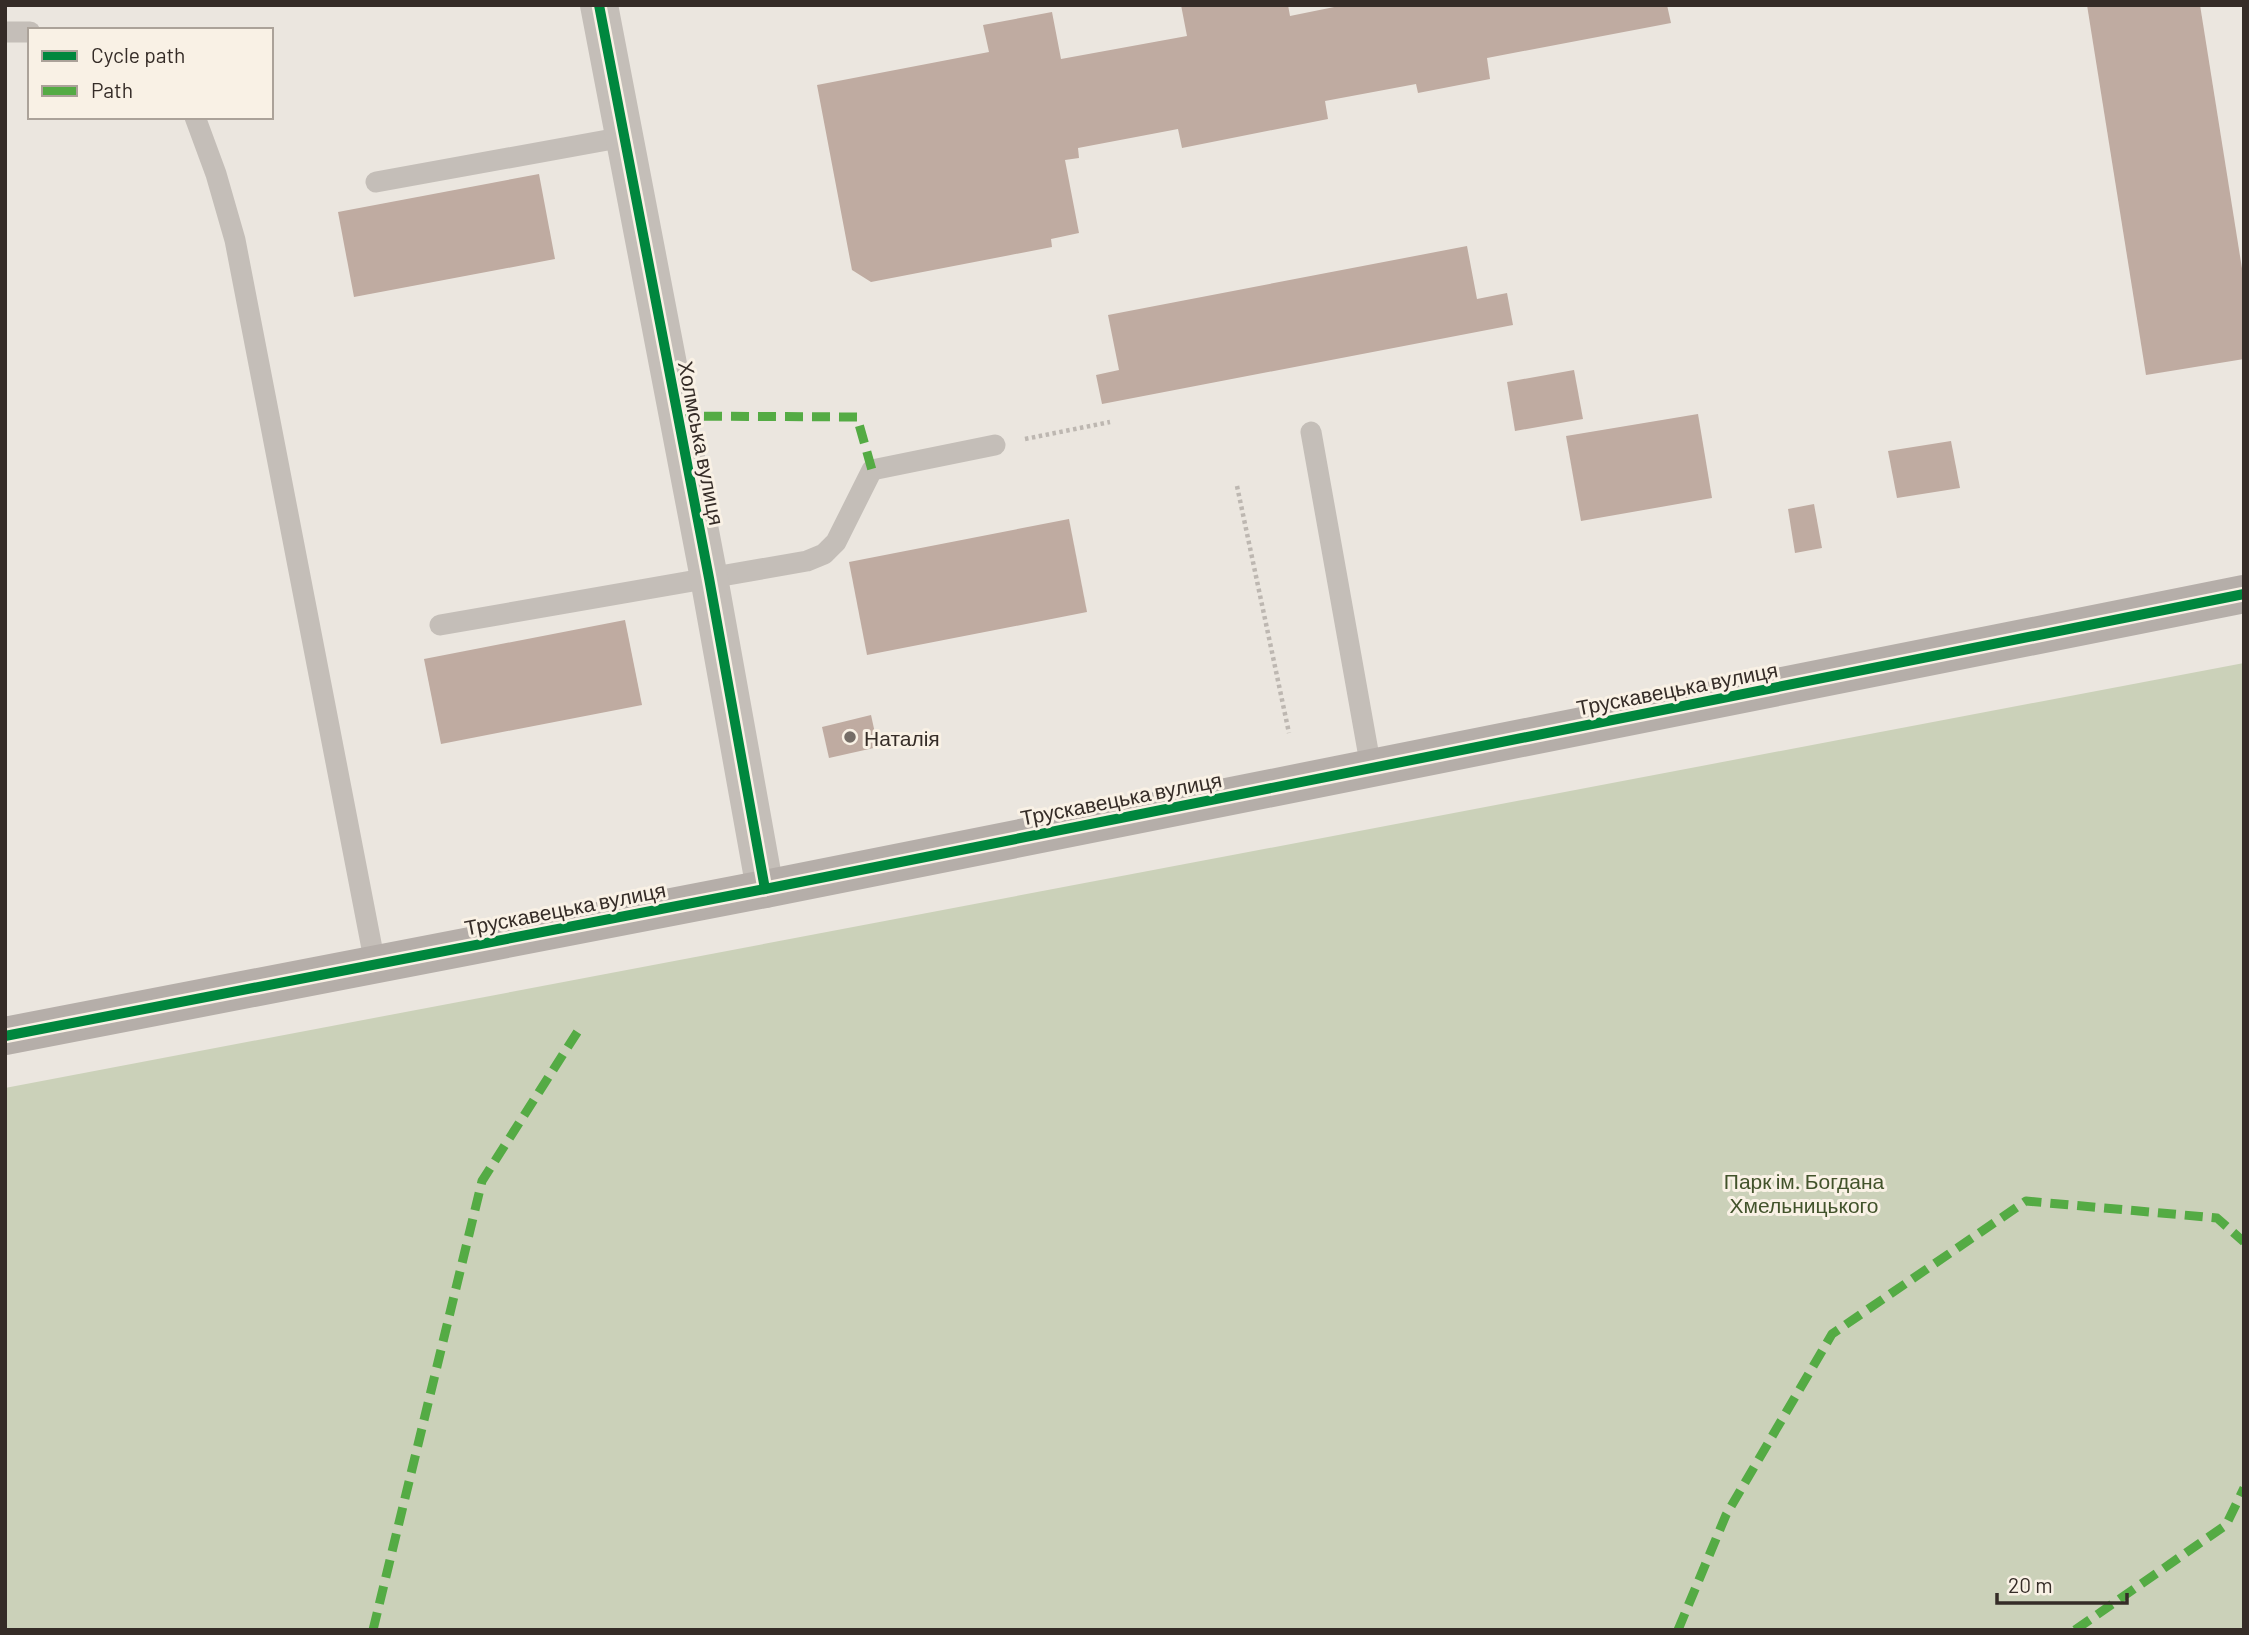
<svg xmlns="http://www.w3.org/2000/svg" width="2249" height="1635" viewBox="0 0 2249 1635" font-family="Barlow,sans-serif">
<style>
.green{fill:#cbd1b9}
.building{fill:#bfaba1}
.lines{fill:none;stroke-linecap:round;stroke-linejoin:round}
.path{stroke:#bdb7b1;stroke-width:4.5;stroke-dasharray:3.5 3.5;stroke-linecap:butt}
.lane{stroke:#c4beb8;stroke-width:21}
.street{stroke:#c4beb8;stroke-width:38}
.secondary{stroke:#b5aea9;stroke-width:38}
.quiet{stroke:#54ab44;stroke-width:9;stroke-dasharray:18 9;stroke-linecap:butt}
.cycleway-casing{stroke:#f9f1e5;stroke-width:15}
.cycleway{stroke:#00873e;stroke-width:10}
.poi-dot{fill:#756d67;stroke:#f9f1e5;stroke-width:2.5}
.labels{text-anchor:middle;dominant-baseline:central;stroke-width:6;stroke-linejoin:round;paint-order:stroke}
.street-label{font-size:21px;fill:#352c27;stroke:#f9f1e5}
.poi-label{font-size:21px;fill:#352c27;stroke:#f9f1e5;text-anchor:start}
.park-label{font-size:21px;fill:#42532b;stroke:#f9f1e5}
</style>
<rect width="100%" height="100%" fill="#ebe6df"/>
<polygon class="green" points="2244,663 2244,1630 5,1630 5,1088"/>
<g class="building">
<polygon points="1181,5 1288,5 1290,16 1344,5 1667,5 1671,23 1487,58 1490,79 1418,93 1416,84 1325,101 1328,119 1182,148 1178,129 1078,148 1079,158 1065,160 1079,233 1051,239 1052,247 871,282 852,270 817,85 989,52 983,25 1052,12 1061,59 1187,36"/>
<polygon points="2087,5 2200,5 2244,281 2244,359 2146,375"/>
<polygon points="539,174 555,259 354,297 338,212"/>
<polygon points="1467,246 1477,299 1507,293 1513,325 1102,404 1096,375 1119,370 1108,315"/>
<polygon points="1574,370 1583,419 1515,431 1507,382"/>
<polygon points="1698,414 1712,498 1581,521 1566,436"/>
<polygon points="1951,441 1960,488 1897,498 1888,451"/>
<polygon points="1814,504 1822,548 1795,553 1788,509"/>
<polygon points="1069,519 1087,612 867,655 849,562"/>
<polygon points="625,620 642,705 441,744 424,659"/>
<polygon points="871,715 878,747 829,758 822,727"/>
</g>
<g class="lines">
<g class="path">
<polyline points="1025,439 1110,422"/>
<polyline points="1237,486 1289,733"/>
</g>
<g class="lane">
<polyline points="5,32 30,32"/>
<polyline points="195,117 216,174 235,240 375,964"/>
<polyline points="376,182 624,137"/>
<polyline points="1311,432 1371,768"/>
<polyline points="440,625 807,561 824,554 836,542 872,470 995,445"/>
</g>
<polyline class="street" points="599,5 709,578 765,889"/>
<polyline class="secondary" points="5,1036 765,889 2244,594"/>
<g class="quiet">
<polyline points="677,416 857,417 872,470"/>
<polyline points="373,1630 482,1181 578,1031"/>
<polyline points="1678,1630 1726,1515 1832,1334 2026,1201 2217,1218 2244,1242"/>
<polyline points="2075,1630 2226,1525 2244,1488"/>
</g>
<defs>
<g id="cycleway">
<polyline points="599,5 709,578 765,889"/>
<polyline points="5,1036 765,889 2244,594"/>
</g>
</defs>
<use href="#cycleway" class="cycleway-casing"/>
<use href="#cycleway" class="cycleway"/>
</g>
<circle class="poi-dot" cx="850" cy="737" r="7"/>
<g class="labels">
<g class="street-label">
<text transform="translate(702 443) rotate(79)">Холмська вулиця</text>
<text transform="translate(1677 688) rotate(-11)">Трускавецька вулиця</text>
<text transform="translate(1121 798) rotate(-11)">Трускавецька вулиця</text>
<text transform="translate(565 908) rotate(-11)">Трускавецька вулиця</text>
</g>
<g class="poi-label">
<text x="864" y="737">Наталія</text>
</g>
<g class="park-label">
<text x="1804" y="1180">Парк ім. Богдана<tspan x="1804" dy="24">Хмельницького</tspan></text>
</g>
</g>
<rect width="2249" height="1635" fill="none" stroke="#352c27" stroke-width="14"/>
<rect x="28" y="28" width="245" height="91" fill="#f9f1e5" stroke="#aba299" stroke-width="2"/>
<rect x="42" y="51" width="35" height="10" fill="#00873e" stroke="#aba299" stroke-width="2"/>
<text x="91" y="63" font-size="21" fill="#352c27">Cycle path</text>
<rect x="42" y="86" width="35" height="10" fill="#54ab44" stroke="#aba299" stroke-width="2"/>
<text x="91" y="98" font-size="21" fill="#352c27">Path</text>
<path d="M1997 1593v10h130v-10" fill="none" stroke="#352c27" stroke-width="3.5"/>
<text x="2008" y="1593" font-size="21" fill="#352c27" stroke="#f9f1e5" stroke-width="5" paint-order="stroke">20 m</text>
</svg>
